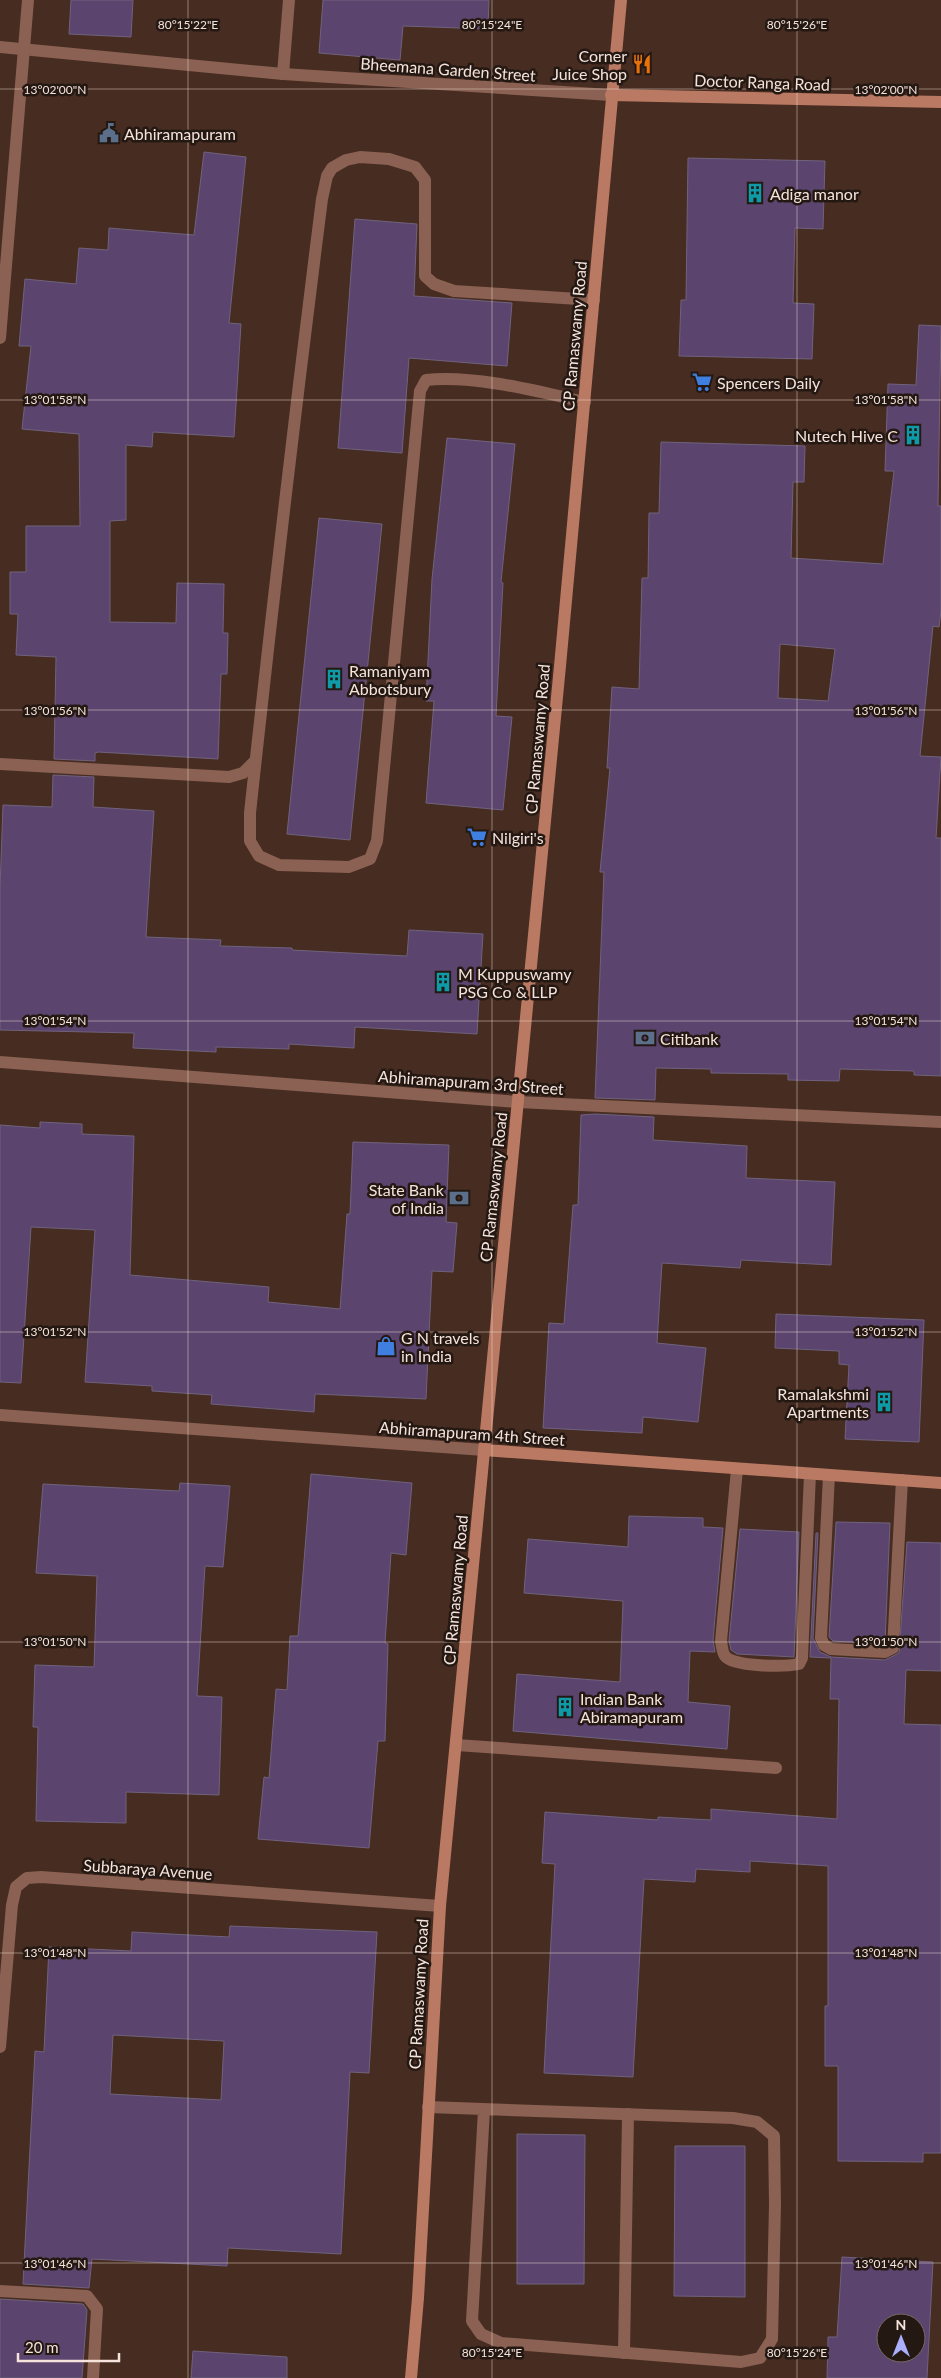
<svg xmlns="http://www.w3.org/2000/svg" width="941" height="2378" viewBox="0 0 941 2378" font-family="Lato,sans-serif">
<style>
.building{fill:#5b456e;stroke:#70627d;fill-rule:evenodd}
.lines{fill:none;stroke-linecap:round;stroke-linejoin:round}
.street{stroke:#8a6152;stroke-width:12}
.secondary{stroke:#ba7962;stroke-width:12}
.ticks{fill:none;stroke:#f5e3dc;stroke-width:1;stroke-opacity:0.45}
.labels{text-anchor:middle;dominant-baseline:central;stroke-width:5;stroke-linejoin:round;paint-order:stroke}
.poi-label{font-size:16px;fill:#f5e3dc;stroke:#241813;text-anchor:start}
.street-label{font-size:16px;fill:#f5e3dc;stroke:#241813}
.ticks-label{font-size:12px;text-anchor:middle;fill:#f5e3dc;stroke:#241813;stroke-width:5;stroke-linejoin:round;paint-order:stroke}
</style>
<rect width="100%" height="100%" fill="#472c21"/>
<g class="building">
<polygon points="71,0 133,0 131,37 69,34"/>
<polygon points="323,0 489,0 488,29 403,26 400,60 319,53"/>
<polygon points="204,152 246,157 229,323 241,324 234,437 153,432 152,447 126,445 126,520 110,521 110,622 176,623 177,583 224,584 223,633 228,633 227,674 221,674 218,759 98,752 95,753 95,761 54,759 56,657 16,655 18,614 10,614 10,572 26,572 26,526 80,526 79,434 22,429 31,346 19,346 25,279 76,284 79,248 108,250 109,228 194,235"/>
<polygon points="688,158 825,161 823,229 795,228 793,303 814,304 812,359 679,356 681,300 686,300"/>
<polygon points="355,219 417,224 414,296 512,303 507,366 409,358 402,453 338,448"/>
<path d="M919,325l22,1 -3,180h3v105l-2,16 -6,-1 -13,130 21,1 -5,81h5v238l-27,-1v-4l-74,-2 -1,12 -51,-1v-6l-77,-1v-4l-55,-1 -1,32 -60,-2 9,-226h-4l10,-104h-3l5,-81 27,2 3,-111h6l1,-65h10l2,-71 144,4 -1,36h-11l-2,76 92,6 11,-93h-9l3,-87 28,1zM780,644l55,5 -7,52 -50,-3z"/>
<polygon points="447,438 515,444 501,582 503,583 496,716 512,717 503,810 426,803 434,701 426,701 432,579"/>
<polygon points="319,518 382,524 350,840 287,834"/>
<polygon points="53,775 94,777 93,807 154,811 146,937 221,940 220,946 292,948 292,950 407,956 409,930 483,934 477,1034 355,1027 354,1048 289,1044 289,1049 216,1047 216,1052 133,1048 134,1033 0,1030 0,888 3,805 52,807"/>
<polygon points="595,1114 654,1117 653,1140 747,1146 746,1178 835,1182 831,1265 741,1260 740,1268 662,1263 657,1343 706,1348 698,1422 643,1417 642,1433 543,1428 549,1323 564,1324 573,1205 578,1205 581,1115"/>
<polygon points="40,1122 82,1124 82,1134 134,1136 130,1275 269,1287 268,1302 340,1309 347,1214 350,1214 353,1142 449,1145 446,1222 457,1223 453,1272 432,1271 426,1399 315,1394 314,1412 211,1404 212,1395 152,1391 152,1386 85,1382 95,1230 31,1227 21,1383 0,1382 0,1125 40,1128"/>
<polygon points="776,1314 924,1320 919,1442 845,1439 849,1365 839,1364 839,1351 775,1348"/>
<polygon points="311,1474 412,1483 406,1555 391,1553 385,1643 388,1644 385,1741 378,1741 369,1848 258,1839 264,1777 269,1778 276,1689 287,1690 290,1636 298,1636"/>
<polygon points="180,1483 230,1486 223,1567 205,1566 197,1696 222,1697 219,1795 126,1792 126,1823 36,1821 38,1727 33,1727 35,1665 94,1667 97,1576 36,1573 43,1484 179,1491"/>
<polygon points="629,1516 703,1518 703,1527 723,1528 713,1640 715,1652 690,1651 688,1702 730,1706 727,1749 513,1731 517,1674 620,1682 623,1601 524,1593 528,1539 628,1547"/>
<polygon points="836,1522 890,1523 885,1643 883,1644 833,1641 829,1637"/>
<polygon points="740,1529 799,1532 794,1657 737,1654 731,1650 729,1641"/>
<polygon points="816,1533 818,1533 813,1638 820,1652 831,1657 885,1660 899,1653 907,1542 941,1543 941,1671 906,1670 904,1724 941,1725 941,2153 923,2153 923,2162 838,2161 838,2066 825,2066 825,2006 828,2006 828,1866 750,1861 750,1872 696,1869 695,1882 644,1879 633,2077 544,2073 555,1864 542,1863 545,1812 658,1820 658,1817 711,1820 711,1809 837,1819 839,1699 830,1699 831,1658 810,1657"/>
<path d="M230,1926l147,6 -8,141 -19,-1 -9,182 -113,-6 -1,18 -135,-7 -3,29 -66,-4 12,-233 9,1 5,-105 82,4 1,-19 97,5zM113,2035l111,6 -3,59 -111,-6z"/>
<polygon points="517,2134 585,2135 584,2284 517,2284"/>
<polygon points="675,2146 745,2146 745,2297 674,2296"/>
<path d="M842,2257l91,5 -6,116h-100l1,-41h9zM886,2323h30v30h-30z"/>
<polygon points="0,2299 83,2304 87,2310 82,2378 0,2378"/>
<polygon points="193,2351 287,2357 287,2378 191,2378"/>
</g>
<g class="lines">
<g class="street">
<polyline points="0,47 283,74 611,95"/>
<polyline points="283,74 289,0"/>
<polyline points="0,338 28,0"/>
<path d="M585,402c-49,-11 -110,-27 -159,-22l-6,11 -43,450 -7,18 -21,8 -70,-2 -20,-9 -9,-15v-28c22,-205 46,-409 72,-614l5,-23 5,-8 14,-8 14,-3 29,2 26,8 10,13v96l9,8 20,7 140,9"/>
<polyline points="0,764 229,777 243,773 255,761"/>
<polyline points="0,1062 518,1102 941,1122"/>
<polyline points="0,1415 484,1450"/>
<path d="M737,1469l-16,172c1,5 1,11 4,15 8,11 60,11 74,8l3,-6 8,-184"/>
<polyline points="829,1475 821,1638 824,1645 831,1649 885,1652 893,1648 902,1480"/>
<polyline points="457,1745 776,1768"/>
<polyline points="0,2047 12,1905 16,1887 27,1878 41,1877 440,1906"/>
<polyline points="428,2107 733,2118 757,2122 774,2136 775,2204 772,2339 760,2358 741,2362 501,2343 481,2334 472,2321 484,2110"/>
<polyline points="0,2291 87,2296 97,2309 93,2378"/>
<polyline points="624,2353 628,2114"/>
</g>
<g class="secondary">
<polyline points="611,95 941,102"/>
<polyline points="484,1450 941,1483"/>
<polyline points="411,2378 418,2298 440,1906 560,666 621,0"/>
</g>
</g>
<path class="ticks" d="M188,0v2378M492,0v2378M797,0v2378M0,89h941M0,400h941M0,710h941M0,1021h941M0,1332h941M0,1642h941M0,1953h941M0,2263h941"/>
<defs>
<symbol id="restaurant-bare" viewBox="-9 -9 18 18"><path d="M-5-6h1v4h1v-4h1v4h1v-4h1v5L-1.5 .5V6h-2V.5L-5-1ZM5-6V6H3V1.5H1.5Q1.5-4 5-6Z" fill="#e8710a" stroke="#241813" stroke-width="2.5" paint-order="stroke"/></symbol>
<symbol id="civic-bare" viewBox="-9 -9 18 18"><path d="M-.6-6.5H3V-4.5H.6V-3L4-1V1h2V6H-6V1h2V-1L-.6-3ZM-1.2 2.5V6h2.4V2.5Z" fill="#5c6f8a" stroke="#241813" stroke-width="2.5" paint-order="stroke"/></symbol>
<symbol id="building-bare" viewBox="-9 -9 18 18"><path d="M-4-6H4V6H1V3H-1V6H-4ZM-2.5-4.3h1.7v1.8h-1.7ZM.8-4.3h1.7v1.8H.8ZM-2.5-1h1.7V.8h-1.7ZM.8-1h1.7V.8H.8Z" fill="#0f9aa8" stroke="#241813" stroke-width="2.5" paint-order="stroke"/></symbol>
<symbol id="supermarket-bare" viewBox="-9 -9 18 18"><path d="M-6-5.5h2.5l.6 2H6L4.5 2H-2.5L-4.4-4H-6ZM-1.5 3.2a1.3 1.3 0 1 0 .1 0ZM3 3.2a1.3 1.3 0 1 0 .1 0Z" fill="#3f7fe0" stroke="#241813" stroke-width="2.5" paint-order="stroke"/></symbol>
<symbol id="bank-bare" viewBox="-9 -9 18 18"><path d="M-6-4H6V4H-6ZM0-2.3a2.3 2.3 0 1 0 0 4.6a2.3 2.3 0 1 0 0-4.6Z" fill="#5c6f8a" stroke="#241813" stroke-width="2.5" paint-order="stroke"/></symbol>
<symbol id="shop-bare" viewBox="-9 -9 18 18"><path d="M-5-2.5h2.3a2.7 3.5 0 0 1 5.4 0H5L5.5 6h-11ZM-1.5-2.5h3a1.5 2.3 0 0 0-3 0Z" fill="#3f7fe0" stroke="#241813" stroke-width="2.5" paint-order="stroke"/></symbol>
</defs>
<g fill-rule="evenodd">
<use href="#restaurant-bare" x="628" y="50" width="28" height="28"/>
<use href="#civic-bare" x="95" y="119" width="28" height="28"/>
<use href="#building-bare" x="741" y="179" width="28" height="28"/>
<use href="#supermarket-bare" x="688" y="368" width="28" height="28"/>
<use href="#building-bare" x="899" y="421" width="28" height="28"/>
<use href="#building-bare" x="320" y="665" width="28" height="28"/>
<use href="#supermarket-bare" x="463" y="823" width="28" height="28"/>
<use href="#building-bare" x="429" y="968" width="28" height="28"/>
<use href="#bank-bare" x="631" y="1024" width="28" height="28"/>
<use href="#bank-bare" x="445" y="1184" width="28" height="28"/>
<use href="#shop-bare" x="372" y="1332" width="28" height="28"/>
<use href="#building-bare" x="870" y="1388" width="28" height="28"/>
<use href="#building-bare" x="551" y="1693" width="28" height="28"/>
</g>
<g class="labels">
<g class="poi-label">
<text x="627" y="55" text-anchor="end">Corner<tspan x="627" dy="18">Juice Shop</tspan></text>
<text x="124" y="133">Abhiramapuram</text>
<text x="770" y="193">Adiga manor</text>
<text x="717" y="382">Spencers Daily</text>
<text x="898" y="435" text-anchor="end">Nutech Hive C</text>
<text x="349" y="670">Ramaniyam<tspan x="349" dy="18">Abbotsbury</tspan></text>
<text x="492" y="837">Nilgiri's</text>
<text x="458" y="973">M Kuppuswamy<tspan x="458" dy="18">PSG Co &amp; LLP</tspan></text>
<text x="660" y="1038">Citibank</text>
<text x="444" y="1189" text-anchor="end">State Bank<tspan x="444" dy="18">of India</tspan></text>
<text x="401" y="1337">G N travels<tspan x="401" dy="18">in India</tspan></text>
<text x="869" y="1393" text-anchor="end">Ramalakshmi<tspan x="869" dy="18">Apartments</tspan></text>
<text x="580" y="1698">Indian Bank<tspan x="580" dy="18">Abiramapuram</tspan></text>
</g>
<g class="street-label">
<text transform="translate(448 69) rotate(4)">Bheemana Garden Street</text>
<text transform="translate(762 82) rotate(2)">Doctor Ranga Road</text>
<text transform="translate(574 336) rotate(-85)">CP Ramaswamy Road</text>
<text transform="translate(537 739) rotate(-85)">CP Ramaswamy Road</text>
<text transform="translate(471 1082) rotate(4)">Abhiramapuram 3rd Street</text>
<text transform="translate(493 1187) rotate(-84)">CP Ramaswamy Road</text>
<text transform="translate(472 1433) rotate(4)">Abhiramapuram 4th Street</text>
<text transform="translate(455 1590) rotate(-85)">CP Ramaswamy Road</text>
<text transform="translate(148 1869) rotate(4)">Subbaraya Avenue</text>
<text transform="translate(418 1994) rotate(-87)">CP Ramaswamy Road</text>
</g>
</g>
<g class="ticks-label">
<text x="188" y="29">80°15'22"E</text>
<text x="492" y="29">80°15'24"E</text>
<text x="797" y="29">80°15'26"E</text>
<text x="55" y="94">13°02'00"N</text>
<text x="886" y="94">13°02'00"N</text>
<text x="55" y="404">13°01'58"N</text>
<text x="886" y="404">13°01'58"N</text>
<text x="55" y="715">13°01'56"N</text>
<text x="886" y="715">13°01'56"N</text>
<text x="55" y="1025">13°01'54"N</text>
<text x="886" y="1025">13°01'54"N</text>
<text x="55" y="1336">13°01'52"N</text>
<text x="886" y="1336">13°01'52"N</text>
<text x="55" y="1646">13°01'50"N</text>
<text x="886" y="1646">13°01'50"N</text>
<text x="55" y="1957">13°01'48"N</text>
<text x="886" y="1957">13°01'48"N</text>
<text x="55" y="2268">13°01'46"N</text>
<text x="886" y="2268">13°01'46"N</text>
<text x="492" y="2357">80°15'24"E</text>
<text x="797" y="2357">80°15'26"E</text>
</g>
<g transform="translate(901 2338)"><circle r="24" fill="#241813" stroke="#786963"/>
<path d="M0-4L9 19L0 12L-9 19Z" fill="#aab0fc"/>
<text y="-8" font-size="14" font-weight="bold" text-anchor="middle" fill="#f5e3dc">N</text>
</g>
<path d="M18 2353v8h101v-8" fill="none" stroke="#f5e3dc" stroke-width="2.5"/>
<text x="25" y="2353" font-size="15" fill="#f5e3dc" stroke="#241813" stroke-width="4" paint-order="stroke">20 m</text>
</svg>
